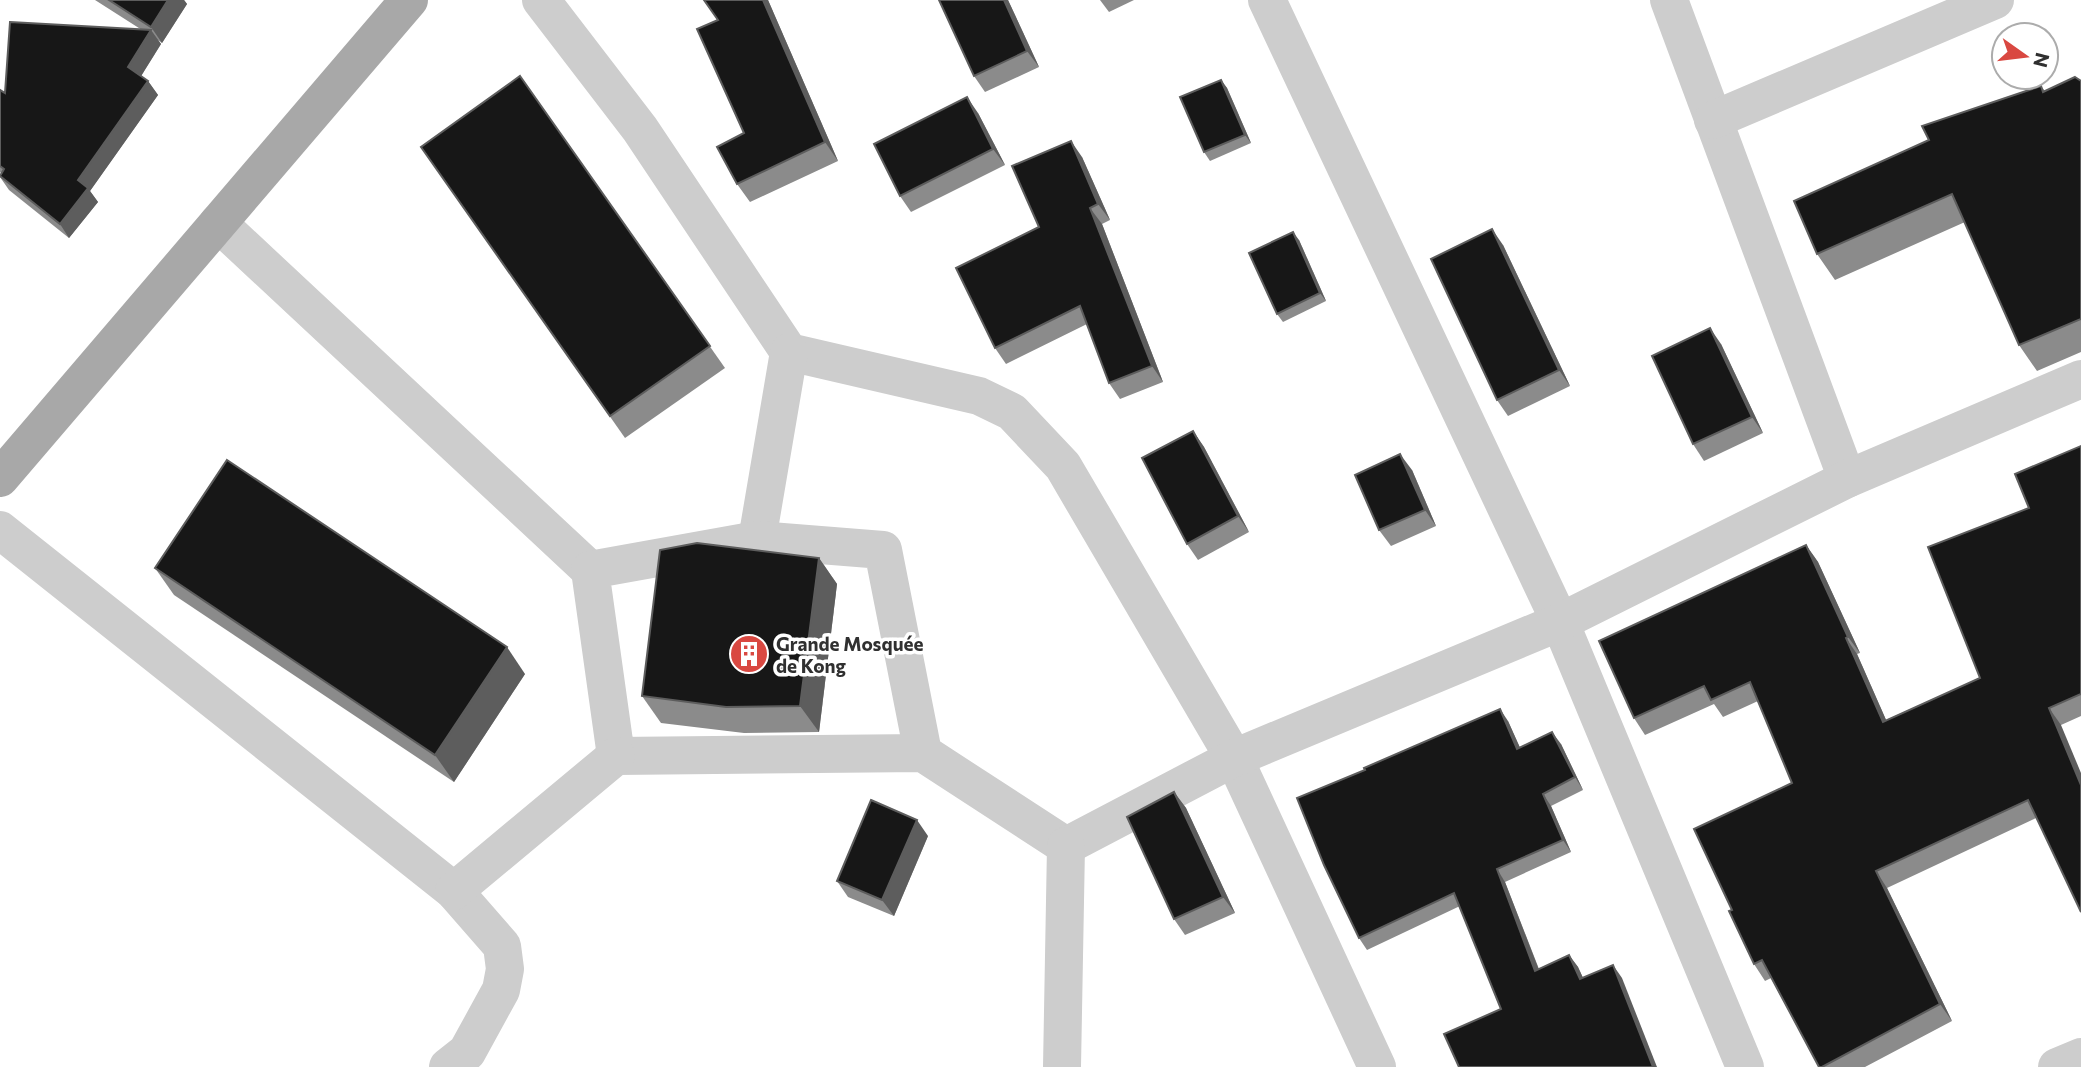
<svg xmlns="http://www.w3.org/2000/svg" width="2081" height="1067" viewBox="0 0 2081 1067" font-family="Commissioner,sans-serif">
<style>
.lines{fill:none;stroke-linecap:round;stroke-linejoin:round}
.minor{stroke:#cdcdcd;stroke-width:38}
.major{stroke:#a8a8a8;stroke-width:38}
.wall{fill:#8b8b8b}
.shaded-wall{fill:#5d5d5d}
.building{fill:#171717;stroke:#5d5d5d;stroke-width:2}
.labels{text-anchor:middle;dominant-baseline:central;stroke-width:7;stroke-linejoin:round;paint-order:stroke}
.poi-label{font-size:19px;font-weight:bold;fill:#303030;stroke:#fff;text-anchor:start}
</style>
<rect width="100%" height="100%" fill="#fff"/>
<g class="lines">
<g class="minor">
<polyline points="541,0 640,129 789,352 979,396 1012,412 1063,466 1234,758 1377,1067"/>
<polyline points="1267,0 1560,622 1745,1067"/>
<polyline points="1669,0 1847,479"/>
<polyline points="1713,120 1995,0"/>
<polyline points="218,223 590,570"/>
<polyline points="0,530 454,891 502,946 505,969 501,990 467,1052 448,1067"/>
<polyline points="757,540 789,352"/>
<polyline points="923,753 616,756 590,570 757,540 883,550 923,753 1066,846"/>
<polyline points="1066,846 1234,758 1560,622 1847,479 2081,379"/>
<polyline points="454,891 616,756"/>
<polyline points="1062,1067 1066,846"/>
<polyline points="2057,1067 2081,1057"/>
</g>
<polyline class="major" points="0,478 409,0"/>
</g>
<g class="wall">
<polygon points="95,0 184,0 187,4 162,43 158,40 161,44 141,76 148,81 158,95 90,191 98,202 69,238 9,190 0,177 1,173 0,172 0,90 5,93 142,30"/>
<polygon points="704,0 768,0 838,161 750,202 737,184 744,133 718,20"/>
<polygon points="939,0 1008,0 1039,67 985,92 974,76"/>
<polygon points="1100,0 1134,0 1109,12"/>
<polygon points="520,76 725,368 625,438 421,147"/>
<polygon points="1221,80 1227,88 1251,143 1210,161 1204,152"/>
<polygon points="2081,81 2081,352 2037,371 2019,345 1965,222 1835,280 1817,254 1929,140 2041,86 2045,91"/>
<polygon points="978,113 1005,165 911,212 900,196"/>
<polygon points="1082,157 1110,220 1102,224 1163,382 1120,399 1109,383 1087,324 1006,364 995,348"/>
<polygon points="1299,240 1326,301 1283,322 1277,314"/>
<polygon points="1503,245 1570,386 1508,416 1497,400"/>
<polygon points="1721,344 1763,433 1704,461 1693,444"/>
<polygon points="1193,431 1204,447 1249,532 1198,560 1187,544"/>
<polygon points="2081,446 2081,716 2061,725 2036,818 1887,888 1952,1021 1865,1067 1819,1067 1771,978 1765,981 1754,964 1732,910 1792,783 1758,701 1723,717 1714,704 1645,735 1634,718 1806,545 1818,562 1860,653 1857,654 1886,720 1980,678 2029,508"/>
<polygon points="1412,470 1436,526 1391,546 1379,530"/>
<polygon points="819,558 837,584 819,732 744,733 661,723 642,696"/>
<polygon points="155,568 525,674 454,782 174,595"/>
<polygon points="1508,721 1520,748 1561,744 1583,790 1551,806 1571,852 1505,882 1539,969 1569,955 1578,967 1583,978 1622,978 1501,1009 1460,906 1367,950 1359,938"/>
<polygon points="1174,792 1186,808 1235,913 1185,935 1174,919"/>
<polygon points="928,836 894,916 848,897 837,881"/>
</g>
<g class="shaded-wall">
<polygon points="168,0 184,0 187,4 162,43 151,27"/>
<polygon points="763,0 768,0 838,161 825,142"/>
<polygon points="1004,0 1008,0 1039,67 1027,51"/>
<polygon points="151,30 161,44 138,81 128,67"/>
<polygon points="1221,80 1227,88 1251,143 1245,135"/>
<polygon points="148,81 158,95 90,191 98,202 69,238 60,224 78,180"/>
<polygon points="967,97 978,113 1005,165 993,149"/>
<polygon points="1071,141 1082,157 1110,220 1098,204"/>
<polygon points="1090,208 1102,224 1163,382 1152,366"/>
<polygon points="1492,229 1503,245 1570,386 1559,370"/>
<polygon points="1293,232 1299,240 1326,301 1320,293"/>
<polygon points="1710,328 1721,344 1763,433 1752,417"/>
<polygon points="1193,431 1204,447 1249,532 1238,516"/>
<polygon points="1400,454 1412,470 1436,526 1425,510"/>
<polygon points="1806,545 1818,562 1860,653 1848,637"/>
<polygon points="819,558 837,584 819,732 800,706"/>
<polygon points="1846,638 1857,654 1894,738 1883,722"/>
<polygon points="507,647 525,674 454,782 435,755"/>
<polygon points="2049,708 2061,725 2081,773 2081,785"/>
<polygon points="1500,709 1508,721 1526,761 1517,749"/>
<polygon points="1552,732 1561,744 1583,790 1575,777"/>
<polygon points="1174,792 1186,808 1235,913 1223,897"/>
<polygon points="1543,794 1551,806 1571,852 1563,840"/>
<polygon points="917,820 928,836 894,916 882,900"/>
<polygon points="1497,869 1505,882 1544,983 1535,971"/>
<polygon points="1876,871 1887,888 1952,1021 1940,1004"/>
<polygon points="1569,955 1578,967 1589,991 1580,979"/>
<polygon points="1613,965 1622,978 1657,1067 1653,1067"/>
</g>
<g class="building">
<polygon points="109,0 168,0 151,27"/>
<polygon points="704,0 763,0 825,142 737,184 717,147 744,133 697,29 718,20"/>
<polygon points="939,0 1004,0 1027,51 974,76"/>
<polygon points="10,22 151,30 128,67 148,81 78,180 88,188 60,224 0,176 4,169 0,166 0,90 5,93"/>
<polygon points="520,76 710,346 610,416 421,147"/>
<polygon points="2075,77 2081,81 2081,319 2019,345 1952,194 1817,254 1794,201 1929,140 1922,126 2041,86 2043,92"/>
<polygon points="1221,80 1245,135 1204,152 1180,97"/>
<polygon points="967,97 993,149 900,196 874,144"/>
<polygon points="1071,141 1098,204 1090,208 1152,366 1109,383 1080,306 995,348 956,268 1039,227 1012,166"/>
<polygon points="1492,229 1559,370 1497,400 1431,259"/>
<polygon points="1293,232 1320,293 1277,314 1249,253"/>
<polygon points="1710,328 1752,417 1693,444 1652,356"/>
<polygon points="1193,431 1238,516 1187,544 1142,458"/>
<polygon points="2081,446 2081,694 2049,708 2081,785 2081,912 2028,800 1876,871 1940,1004 1822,1067 1819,1067 1762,960 1754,964 1729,911 1732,910 1694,829 1792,783 1750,682 1711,700 1704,686 1634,718 1599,641 1806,545 1848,637 1846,638 1883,722 1980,678 1928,547 2029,508 2015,474"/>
<polygon points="1400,454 1425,510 1379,530 1355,475"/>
<polygon points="227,460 507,647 435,755 155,568"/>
<polygon points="697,543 819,558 800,706 726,707 642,696 660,550"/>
<polygon points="1500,709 1517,749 1552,732 1575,777 1543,794 1563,840 1497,869 1535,971 1569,955 1580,979 1613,965 1653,1067 1459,1067 1444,1034 1501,1009 1454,893 1359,938 1324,865 1297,798 1365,770 1364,768"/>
<polygon points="1174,792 1223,897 1174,919 1127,817"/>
<polygon points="871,800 917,820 882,900 837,881"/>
</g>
<defs>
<symbol id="building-disc" viewBox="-11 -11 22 22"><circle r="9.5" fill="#d94841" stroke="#fff"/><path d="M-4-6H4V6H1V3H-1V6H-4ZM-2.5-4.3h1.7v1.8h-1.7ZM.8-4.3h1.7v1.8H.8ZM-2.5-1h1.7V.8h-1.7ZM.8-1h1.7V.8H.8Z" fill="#fff"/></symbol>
</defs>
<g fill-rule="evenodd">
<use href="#building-disc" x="727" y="632" width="44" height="44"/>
</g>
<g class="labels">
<g class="poi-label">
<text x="776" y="643">Grande Mosquée<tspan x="776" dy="22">de Kong</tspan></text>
</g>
</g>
<g transform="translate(2025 56) rotate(104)"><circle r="33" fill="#ffffff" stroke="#acacac" stroke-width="2"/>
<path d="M0-5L12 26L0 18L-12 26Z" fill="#d94841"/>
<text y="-10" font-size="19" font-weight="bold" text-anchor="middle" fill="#303030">N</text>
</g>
</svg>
